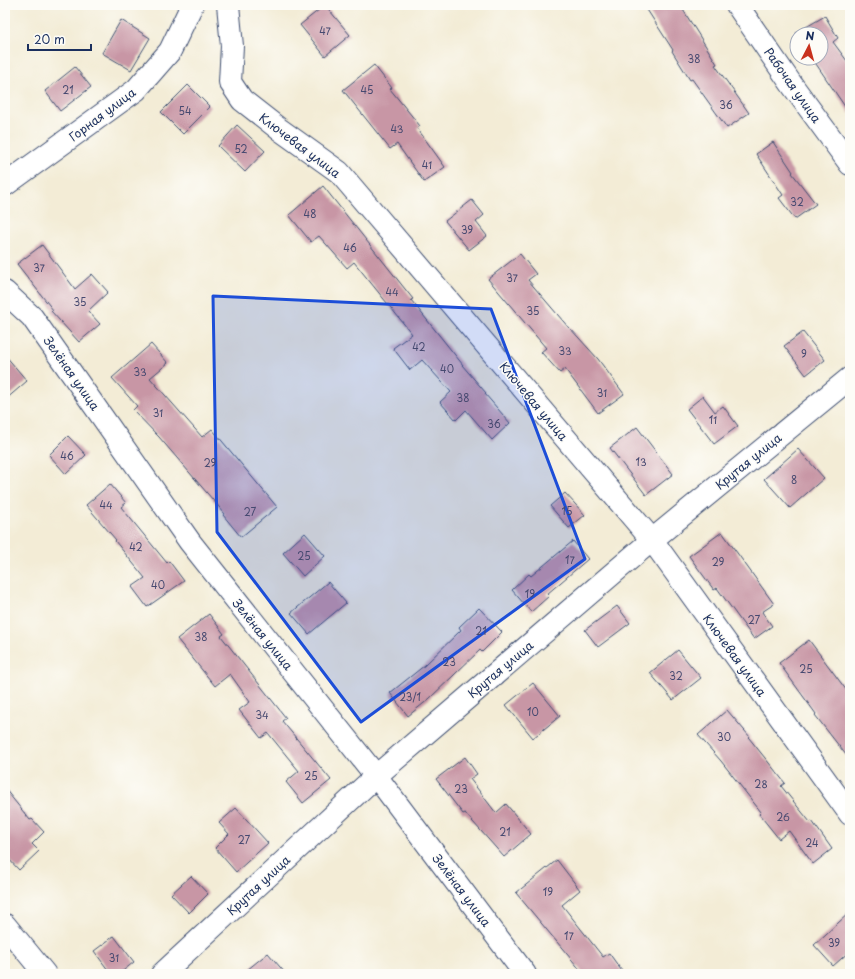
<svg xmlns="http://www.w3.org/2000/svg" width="855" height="979" viewBox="0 0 855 979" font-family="'Playpen Sans',sans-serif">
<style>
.building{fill:#c896a5}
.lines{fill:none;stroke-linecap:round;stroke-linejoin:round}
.minor-casing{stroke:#3b4b70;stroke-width:24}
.minor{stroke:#fff;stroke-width:22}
.marked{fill:#1d4ed8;fill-opacity:0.2;stroke:#1d4ed8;stroke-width:3;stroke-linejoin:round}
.labels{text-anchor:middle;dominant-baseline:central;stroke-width:3;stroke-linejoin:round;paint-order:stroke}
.number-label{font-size:10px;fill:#464970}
.street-label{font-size:12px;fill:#1b2f5e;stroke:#fdfcf7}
</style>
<rect width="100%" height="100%" fill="#fdfcf7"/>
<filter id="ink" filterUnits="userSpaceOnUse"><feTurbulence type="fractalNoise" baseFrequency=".025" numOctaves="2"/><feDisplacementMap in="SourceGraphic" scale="8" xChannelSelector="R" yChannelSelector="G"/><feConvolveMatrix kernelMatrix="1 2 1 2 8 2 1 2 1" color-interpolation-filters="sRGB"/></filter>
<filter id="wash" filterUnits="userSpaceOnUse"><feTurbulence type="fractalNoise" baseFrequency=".012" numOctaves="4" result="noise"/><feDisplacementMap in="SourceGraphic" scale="16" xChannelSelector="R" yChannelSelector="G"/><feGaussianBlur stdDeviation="0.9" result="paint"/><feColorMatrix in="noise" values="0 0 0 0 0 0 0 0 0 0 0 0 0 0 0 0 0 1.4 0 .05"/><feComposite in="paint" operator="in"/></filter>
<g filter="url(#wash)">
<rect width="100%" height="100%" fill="#f3ecd6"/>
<g id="blocks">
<g class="building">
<polygon points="325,5 350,35 325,56 300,25"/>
<polygon points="644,5 680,5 717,64 715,65 749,113 727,128 692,79 690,80 672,51 673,50"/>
<polygon points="825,16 838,38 833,42 850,65 850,114 812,58 821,58 821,34 797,34 797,35 796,33"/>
<polygon points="121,20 150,38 131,70 102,53"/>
<polygon points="374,65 392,88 390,89 420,126 417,128 445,167 424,182 397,144 390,149 343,90"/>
<polygon points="75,67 91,87 60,111 45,91"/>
<polygon points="188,85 210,107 183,134 161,112"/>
<polygon points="237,125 265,151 245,172 218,146"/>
<polygon points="773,142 793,172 792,173 816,204 795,219 779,198 783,195 756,154"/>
<polygon points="323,186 413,299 411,300 463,365 462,365 486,393 485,394 510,423 492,440 466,410 456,420 440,402 451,392 422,360 410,370 393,348 412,334 354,262 347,268 319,236 311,242 289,215"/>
<polygon points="472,200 484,215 476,222 487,236 469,250 445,221"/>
<polygon points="42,245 75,289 92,274 108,292 88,311 100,324 79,342 51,311 53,310 17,264"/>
<polygon points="520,254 536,274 528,280 569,328 569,327 598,359 624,394 598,413 565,369 560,373 541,352 546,348 488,279"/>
<polygon points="803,332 825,360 806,375 784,346"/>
<polygon points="151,344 168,363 150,378 202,437 212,429 277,507 241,537 223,515 225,514 159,437 133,410 137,406 112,378"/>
<polygon points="5,355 27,381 5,400"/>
<polygon points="703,396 715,412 723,406 738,426 714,444 687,409"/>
<polygon points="637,427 673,474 646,495 610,448"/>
<polygon points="68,436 86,455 66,474 49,455"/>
<polygon points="798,449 824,478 790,508 764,479"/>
<polygon points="110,484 126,503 121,507 167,563 169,561 184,581 147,607 132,587 145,578 115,541 116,540 86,505"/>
<polygon points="565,493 585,515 569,528 550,506"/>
<polygon points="722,532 774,604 762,612 772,626 754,639 717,588 714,590 689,556"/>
<polygon points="305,533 325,556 303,576 283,553"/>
<polygon points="573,541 588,559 547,594 549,596 531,612 512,590 529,574 531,576"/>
<polygon points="328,582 346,603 309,634 291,613"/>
<polygon points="617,606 630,623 598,647 585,630"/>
<polygon points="479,608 502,632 482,652 480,650 429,699 408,716 390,693 425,665 461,630 459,627"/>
<polygon points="209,614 224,634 221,636 286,718 282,721 331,780 303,803 286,782 299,771 268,733 261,738 239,710 250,702 230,674 215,686 177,639"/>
<polygon points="809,640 850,695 850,760 815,715 816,714 779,663"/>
<polygon points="678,650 701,678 673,700 650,673"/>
<polygon points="533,683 560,716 533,738 506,705"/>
<polygon points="727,710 750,737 749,738 785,783 781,786 810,822 812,821 832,849 813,864 789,831 779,839 759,814 761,812 721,761 698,735"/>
<polygon points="465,757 477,774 470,779 496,813 506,804 531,834 504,857 465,813 463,814 436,779"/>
<polygon points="5,789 30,820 32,819 44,832 32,844 39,851 19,870 5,855"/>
<polygon points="236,808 268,843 236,872 215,848 229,834 219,823"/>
<polygon points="557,860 580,890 562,905 603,957 609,953 624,974 579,974 582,972 516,893"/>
<polygon points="191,876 208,894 189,913 171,894"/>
<polygon points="850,912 850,951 833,966 814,945"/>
<polygon points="114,936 134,962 119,974 111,974 94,951"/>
<polygon points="268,953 286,974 242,974"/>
</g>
</g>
</g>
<g filter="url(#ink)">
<use href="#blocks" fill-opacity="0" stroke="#3b4b70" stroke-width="1"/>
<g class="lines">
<defs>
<g id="minor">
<polyline points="228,5 232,46 230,82 242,100 279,129 339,172 652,540 850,814"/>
<polyline points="737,5 792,85 850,164"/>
<polyline points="5,185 136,90 170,51 192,5"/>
<polyline points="5,292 32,317 190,542 376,776 525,974"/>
<polyline points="5,925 45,974"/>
<polyline points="162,974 376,776 652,540 850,378"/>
</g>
</defs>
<use href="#minor" class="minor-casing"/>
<use href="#minor" class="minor"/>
</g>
</g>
<path class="marked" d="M213,296l278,13 94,250 -224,163 -144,-190z"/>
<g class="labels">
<g class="number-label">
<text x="325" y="30">47</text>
<text x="694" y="58">38</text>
<text x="68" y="89">21</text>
<text x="367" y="89">45</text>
<text x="726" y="104">36</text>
<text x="185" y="110">54</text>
<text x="397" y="128">43</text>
<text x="241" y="148">52</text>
<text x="427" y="164">41</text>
<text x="797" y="201">32</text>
<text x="310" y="213">48</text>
<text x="467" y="229">39</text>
<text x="350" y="247">46</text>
<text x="39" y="267">37</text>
<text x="512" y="277">37</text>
<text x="392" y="291">44</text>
<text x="80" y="301">35</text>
<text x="533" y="310">35</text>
<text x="419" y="346">42</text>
<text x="565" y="350">33</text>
<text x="804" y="353">9</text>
<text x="447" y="368">40</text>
<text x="140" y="371">33</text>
<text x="602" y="392">31</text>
<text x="463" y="397">38</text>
<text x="158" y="412">31</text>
<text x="713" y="419">11</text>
<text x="494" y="423">36</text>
<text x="67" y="455">46</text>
<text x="641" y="461">13</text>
<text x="210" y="462">29</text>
<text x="794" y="479">8</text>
<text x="106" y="504">44</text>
<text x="567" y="510">15</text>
<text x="250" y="511">27</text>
<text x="136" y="546">42</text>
<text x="304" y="555">25</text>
<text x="570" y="559">17</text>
<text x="718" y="561">29</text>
<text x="158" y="584">40</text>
<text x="530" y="593">19</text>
<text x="754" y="619">27</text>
<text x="481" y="630">21</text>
<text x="201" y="636">38</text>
<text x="449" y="661">23</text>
<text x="806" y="668">25</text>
<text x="676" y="675">32</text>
<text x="410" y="696">23/1</text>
<text x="533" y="711">10</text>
<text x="262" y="714">34</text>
<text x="724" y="736">30</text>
<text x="311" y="775">25</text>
<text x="761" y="783">28</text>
<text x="461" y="788">23</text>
<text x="783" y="816">26</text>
<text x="505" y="831">21</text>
<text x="244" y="839">27</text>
<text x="812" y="842">24</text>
<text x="548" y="891">19</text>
<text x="569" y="935">17</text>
<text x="834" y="942">39</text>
<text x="114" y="957">31</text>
</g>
<g class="street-label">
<text transform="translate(793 85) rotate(55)">Рабочая улица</text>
<text transform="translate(102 114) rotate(-37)">Горная улица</text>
<text transform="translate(300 145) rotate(37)">Ключевая улица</text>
<text transform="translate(72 373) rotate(55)">Зелёная улица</text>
<text transform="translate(534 401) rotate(50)">Ключевая улица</text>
<text transform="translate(748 461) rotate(-39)">Крутая улица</text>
<text transform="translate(263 634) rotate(51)">Зелёная улица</text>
<text transform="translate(735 655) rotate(54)">Ключевая улица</text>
<text transform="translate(500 669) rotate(-40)">Крутая улица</text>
<text transform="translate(258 885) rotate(-43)">Крутая улица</text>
<text transform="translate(462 890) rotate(53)">Зелёная улица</text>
</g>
</g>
<rect width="855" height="979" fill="none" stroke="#fdfcf7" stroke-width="20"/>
<g transform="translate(809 46) rotate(6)"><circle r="19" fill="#fdfcf7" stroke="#a3aaba"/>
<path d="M0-3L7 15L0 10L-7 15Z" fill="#c8321e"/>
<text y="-6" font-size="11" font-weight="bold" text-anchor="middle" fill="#1b2f5e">N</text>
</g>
<path d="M28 44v6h63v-6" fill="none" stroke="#1b2f5e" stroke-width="2"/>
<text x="34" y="44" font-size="12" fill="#1b2f5e" stroke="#fdfcf7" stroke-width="3" paint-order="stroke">20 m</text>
</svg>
